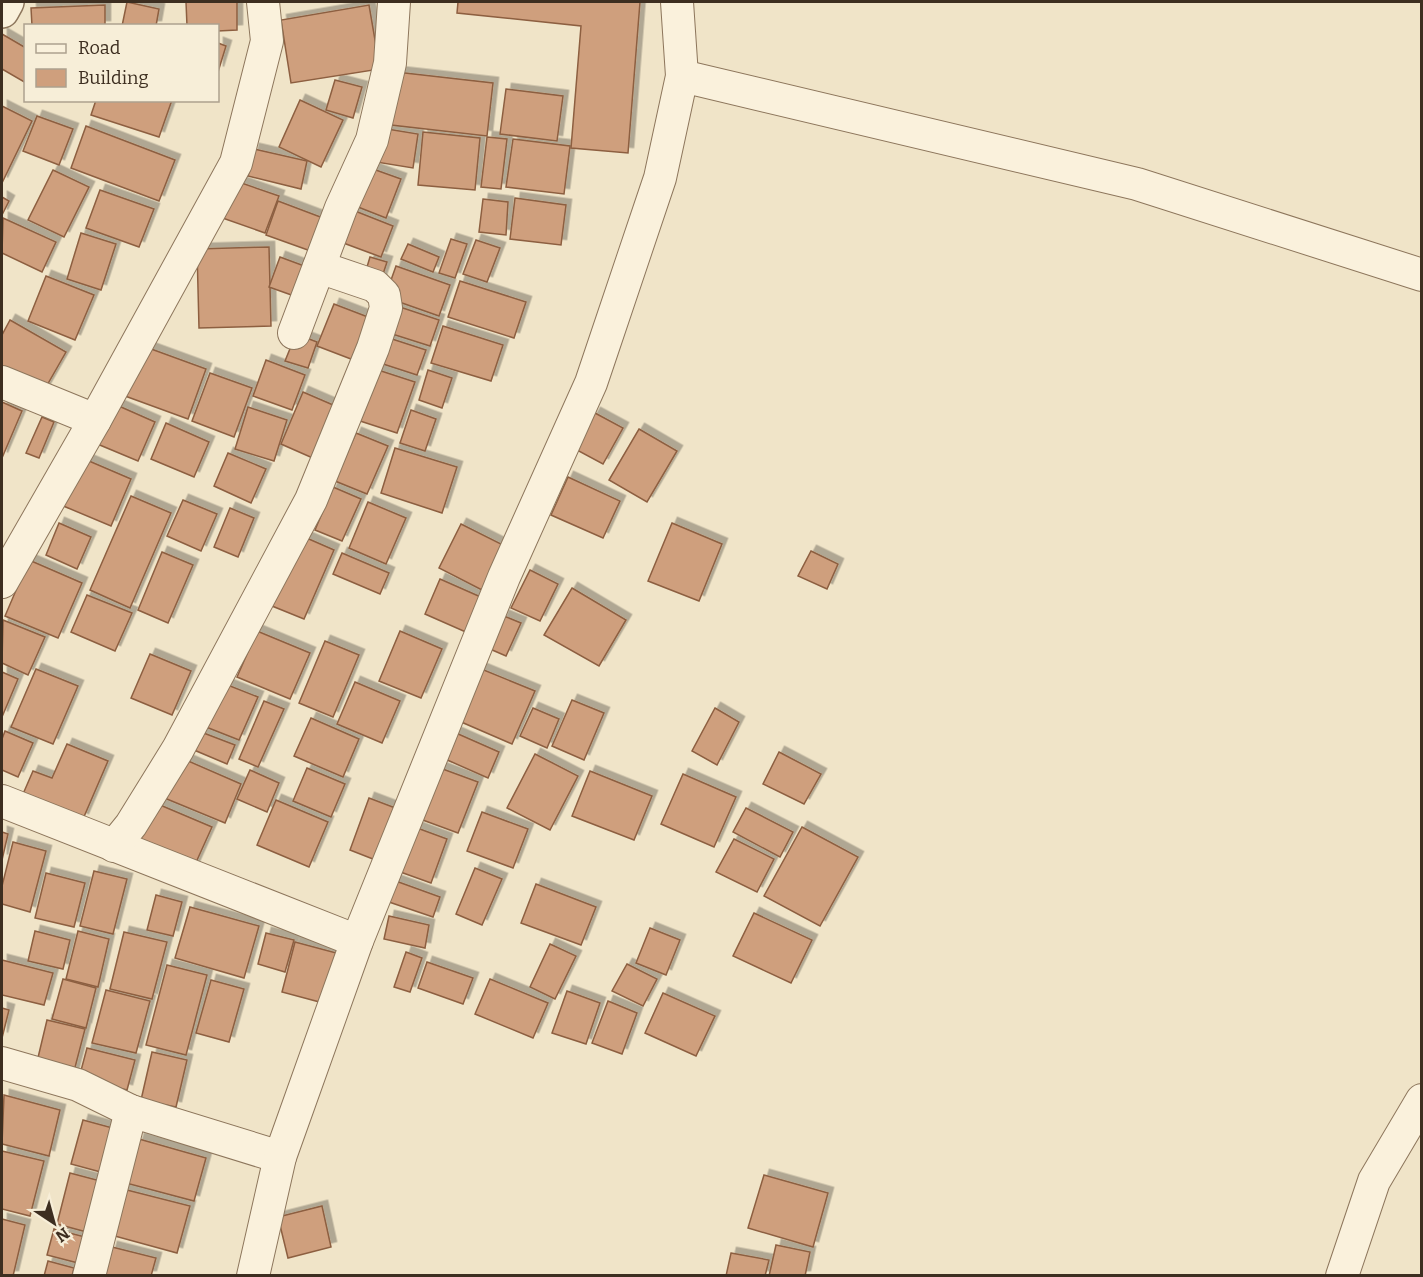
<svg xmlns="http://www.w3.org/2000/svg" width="1423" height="1277" viewBox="0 0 1423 1277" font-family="Bitter,serif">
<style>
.building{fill:#cf9f7d;stroke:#8d5f41;stroke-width:1.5;filter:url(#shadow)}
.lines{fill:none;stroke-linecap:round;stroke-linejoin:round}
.minor-casing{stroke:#8d765c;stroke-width:34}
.tertiary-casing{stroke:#8d765c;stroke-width:36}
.minor{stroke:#faf1dc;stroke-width:32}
.tertiary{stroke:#faf1dc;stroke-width:33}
</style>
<defs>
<filter id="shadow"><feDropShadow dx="5.5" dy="-5.5" stdDeviation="0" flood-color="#0004"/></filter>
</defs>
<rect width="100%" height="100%" fill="#f0e4c8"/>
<g class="building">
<polygon points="127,2 159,9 156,26 122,26"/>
<polygon points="186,2 237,2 237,30 218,31 218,26 187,26"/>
<polygon points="458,2 640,2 628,153 571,148 581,26 457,13"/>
<polygon points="105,5 105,26 32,26 31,8"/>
<polygon points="369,5 380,69 291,83 281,20"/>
<polygon points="2,34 26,48 26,83 2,69"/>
<polygon points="218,43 226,46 218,72"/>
<polygon points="396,72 493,83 487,136 391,125"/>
<polygon points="335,80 362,87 353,118 326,110"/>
<polygon points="506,89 563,96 557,141 500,134"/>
<polygon points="96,100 172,100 159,137 91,115"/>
<polygon points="300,100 343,120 321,167 279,147"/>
<polygon points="2,106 32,121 2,183"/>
<polygon points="37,116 73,129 59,165 23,151"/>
<polygon points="86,126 175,160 159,201 71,168"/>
<polygon points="381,128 418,134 413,168 376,162"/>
<polygon points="423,132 480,138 475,190 418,185"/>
<polygon points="487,137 507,139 501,189 481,187"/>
<polygon points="513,139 570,146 564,194 506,187"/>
<polygon points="254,149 307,161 301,189 248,176"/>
<polygon points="373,169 401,179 386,218 358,207"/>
<polygon points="53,170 89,187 64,237 28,220"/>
<polygon points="227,178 279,196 265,233 214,215"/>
<polygon points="100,190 154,209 139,247 86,228"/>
<polygon points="2,197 9,201 2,215"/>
<polygon points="515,198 566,205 561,245 510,239"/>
<polygon points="483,199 508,202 506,235 479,232"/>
<polygon points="278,201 331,221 319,254 266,235"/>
<polygon points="350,209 393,226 381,257 338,241"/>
<polygon points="3,218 56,242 42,272 2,253"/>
<polygon points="81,233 116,244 101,290 67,279"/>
<polygon points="451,239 467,244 455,278 439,273"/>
<polygon points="476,240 500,248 487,282 463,274"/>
<polygon points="408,244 439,257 433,272 401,259"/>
<polygon points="269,247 271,326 199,328 197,249"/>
<polygon points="280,257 307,267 297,297 269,287"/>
<polygon points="370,257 387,262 380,283 364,277"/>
<polygon points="396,266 450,285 439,316 385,297"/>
<polygon points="46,276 94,295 75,340 28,321"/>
<polygon points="460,281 526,302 514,338 448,317"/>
<polygon points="334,304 381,322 364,364 317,346"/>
<polygon points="397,306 439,320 430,346 389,333"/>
<polygon points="10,320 66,352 42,394 2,372 2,335"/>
<polygon points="443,326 503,345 491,381 431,363"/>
<polygon points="296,334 317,342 308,368 285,361"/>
<polygon points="389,338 426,350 417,375 380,363"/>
<polygon points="143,346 206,369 188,419 125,396"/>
<polygon points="266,360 305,375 292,410 253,396"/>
<polygon points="375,369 415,382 397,433 357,420"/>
<polygon points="428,370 452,378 442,408 419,400"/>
<polygon points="210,373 252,388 234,437 192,421"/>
<polygon points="303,392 347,411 324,463 281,444"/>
<polygon points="2,402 22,411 2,458"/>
<polygon points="112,403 155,422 138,461 95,443"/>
<polygon points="248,407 287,420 274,461 235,449"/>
<polygon points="411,410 436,419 425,451 400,443"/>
<polygon points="595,413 623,428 603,464 575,449"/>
<polygon points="42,417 54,422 39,458 26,453"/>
<polygon points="166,423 209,442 194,477 151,459"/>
<polygon points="639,429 677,451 647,502 609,480"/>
<polygon points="356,433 388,446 367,494 335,481"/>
<polygon points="395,448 457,467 442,513 381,493"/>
<polygon points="228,453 266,469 251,503 214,486"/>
<polygon points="82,458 131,479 111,526 61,505"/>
<polygon points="568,477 620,501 603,538 551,515"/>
<polygon points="333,487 361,499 342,541 315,530"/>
<polygon points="131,496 171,513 130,608 90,590"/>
<polygon points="183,500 217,514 201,551 167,536"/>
<polygon points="368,502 406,518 386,564 349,548"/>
<polygon points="230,508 254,518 238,557 214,547"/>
<polygon points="59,523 91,537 77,569 46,555"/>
<polygon points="672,523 722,544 699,601 648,581"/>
<polygon points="461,524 505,546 482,590 439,568"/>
<polygon points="302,536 334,550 304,619 272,606"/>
<polygon points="811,551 838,564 827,589 798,576"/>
<polygon points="162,552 193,565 168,623 138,610"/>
<polygon points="342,553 389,573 380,594 333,574"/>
<polygon points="29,560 82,583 58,638 5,616"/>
<polygon points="530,570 558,584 540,621 511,608"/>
<polygon points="440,579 483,598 468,633 425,614"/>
<polygon points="572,588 626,620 599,666 544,635"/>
<polygon points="87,595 132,613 115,651 71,632"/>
<polygon points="504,616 521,623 506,656 490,649"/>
<polygon points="3,620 45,637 28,675 2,663"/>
<polygon points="257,631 310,653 290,699 237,677"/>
<polygon points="400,631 442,649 421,698 379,681"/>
<polygon points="325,641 359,655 333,717 299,703"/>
<polygon points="150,654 191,671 172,715 131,698"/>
<polygon points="474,666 535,691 512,744 452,718"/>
<polygon points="36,669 78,686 53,744 11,727"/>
<polygon points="2,672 18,679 2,717"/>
<polygon points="220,682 258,697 239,740 201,725"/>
<polygon points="355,682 400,701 382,743 337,724"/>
<polygon points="572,700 604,713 584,760 552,746"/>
<polygon points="264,701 284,709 258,767 239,759"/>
<polygon points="533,708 559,719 547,748 520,736"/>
<polygon points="715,708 739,722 717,765 692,751"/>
<polygon points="311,718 359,739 343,777 294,756"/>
<polygon points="5,731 33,743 18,777 2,770 2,739"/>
<polygon points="201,732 235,745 227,764 194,750"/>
<polygon points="456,733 499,752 488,778 445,759"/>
<polygon points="67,744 108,761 83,819 23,794 33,771 52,778"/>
<polygon points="779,752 821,774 804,804 763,784"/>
<polygon points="535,754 578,776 550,830 507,808"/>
<polygon points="179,757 241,784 225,823 162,797"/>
<polygon points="307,768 345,784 331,817 293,801"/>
<polygon points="440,768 478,782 458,833 420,819"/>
<polygon points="250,770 279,783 267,812 237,799"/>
<polygon points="590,771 652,796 634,840 572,816"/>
<polygon points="683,774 736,797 714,847 661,824"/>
<polygon points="369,798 398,809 378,861 350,850"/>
<polygon points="276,800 328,822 309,867 257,845"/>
<polygon points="153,802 212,827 193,869 135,844"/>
<polygon points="746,808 793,832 780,857 733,832"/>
<polygon points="482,812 528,829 513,868 467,851"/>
<polygon points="409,825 447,839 431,883 392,869"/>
<polygon points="802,827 858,857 820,926 764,896"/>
<polygon points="2,832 8,834 2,860"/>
<polygon points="734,839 774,859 757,892 716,872"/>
<polygon points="13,842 46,851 30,912 2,904 2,886"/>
<polygon points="475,868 502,879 482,925 456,914"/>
<polygon points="94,871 127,879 113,934 80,926"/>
<polygon points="46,873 85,883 74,927 35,918"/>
<polygon points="393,880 440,897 433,917 386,901"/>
<polygon points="536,884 596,907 581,945 521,923"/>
<polygon points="156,895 182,902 173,936 147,930"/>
<polygon points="190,907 259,926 244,978 175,958"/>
<polygon points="754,913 812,940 791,983 733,956"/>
<polygon points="389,916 429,925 425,948 384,939"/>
<polygon points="650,928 680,940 666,975 636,963"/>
<polygon points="35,931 70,940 63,969 28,961"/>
<polygon points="78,931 109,939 98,987 66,979"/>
<polygon points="124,932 167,942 152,999 110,989"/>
<polygon points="266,933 294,940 285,972 258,964"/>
<polygon points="295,942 340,954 327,1004 282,992"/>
<polygon points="550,944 576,956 555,999 530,987"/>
<polygon points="406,952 422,958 410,992 394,987"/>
<polygon points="2,960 53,973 44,1005 2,995"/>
<polygon points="427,962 473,978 463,1004 418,988"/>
<polygon points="627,964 657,979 643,1006 612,991"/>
<polygon points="167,965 207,975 186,1055 146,1045"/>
<polygon points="63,979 96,988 86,1028 52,1019"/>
<polygon points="490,979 548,1003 533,1038 475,1014"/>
<polygon points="211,980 244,989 229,1042 196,1033"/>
<polygon points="106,990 150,1001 136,1053 92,1043"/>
<polygon points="567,991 600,1003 586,1044 552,1033"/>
<polygon points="663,993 715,1016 696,1056 645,1033"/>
<polygon points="608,1001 637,1013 622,1054 592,1043"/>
<polygon points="2,1008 9,1010 2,1038"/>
<polygon points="47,1020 85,1029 73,1075 36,1066"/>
<polygon points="87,1048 135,1060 127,1090 79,1078"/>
<polygon points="152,1052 187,1060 176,1107 141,1100"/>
<polygon points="4,1095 60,1110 49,1156 2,1144"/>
<polygon points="83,1120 120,1130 108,1174 71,1164"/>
<polygon points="139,1139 206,1158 194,1201 126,1183"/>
<polygon points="2,1151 44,1161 30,1216 2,1209"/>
<polygon points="70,1173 108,1183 94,1234 57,1224"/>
<polygon points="764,1175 828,1193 813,1247 748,1228"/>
<polygon points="123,1189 190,1206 177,1253 111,1235"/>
<polygon points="322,1206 331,1247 288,1258 278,1217"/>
<polygon points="2,1219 25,1225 13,1276 2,1276"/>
<polygon points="54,1229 89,1238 82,1264 47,1255"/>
<polygon points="776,1245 810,1252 805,1276 769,1276"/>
<polygon points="112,1247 156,1258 151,1276 104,1276"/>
<polygon points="731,1253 769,1260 765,1276 726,1276"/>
<polygon points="48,1261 74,1268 72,1276 44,1276"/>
</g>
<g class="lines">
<defs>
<g id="minor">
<polyline points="682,76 1137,184 1422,275"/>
<polyline points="294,333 341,208 372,140 390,63 394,2"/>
<polyline points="2,382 95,420"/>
<polyline points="2,582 95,420 236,163 267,41 263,2"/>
<polyline points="2,801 357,941"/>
<polyline points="114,846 131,825 178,749 311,500 373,348 386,308 384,295 375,286 319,267"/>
<polyline points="2,1063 78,1085 131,1111 280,1157"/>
<polyline points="89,1276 131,1111"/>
<polyline points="253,1276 280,1157 357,941 504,577 591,383 660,178 682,76 677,2"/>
<polyline points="1342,1276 1374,1181 1422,1100"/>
</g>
<polyline id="tertiary" points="2,11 7,2"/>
</defs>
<use href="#minor" class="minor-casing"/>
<use href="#tertiary" class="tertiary-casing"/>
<use href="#minor" class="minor"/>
<use href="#tertiary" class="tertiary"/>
</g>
<rect width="1423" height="1277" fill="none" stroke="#3d2e20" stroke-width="6"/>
<rect x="24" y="24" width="195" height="78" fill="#f7eed8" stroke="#ada18e" stroke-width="1.5"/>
<rect x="36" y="44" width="30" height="9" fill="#faf1dc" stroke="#ada18e" stroke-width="1.5"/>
<text x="78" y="54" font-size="18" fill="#3d2e20">Road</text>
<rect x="36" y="69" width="30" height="18" fill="#cf9f7d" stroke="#ada18e" stroke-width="1.5"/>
<text x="78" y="84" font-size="18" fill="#3d2e20">Building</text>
<g transform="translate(54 1223) rotate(144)" stroke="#f7eed8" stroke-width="4.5" paint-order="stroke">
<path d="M0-4.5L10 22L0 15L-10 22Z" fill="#3d2e20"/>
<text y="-9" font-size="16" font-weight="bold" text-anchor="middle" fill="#3d2e20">N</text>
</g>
</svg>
